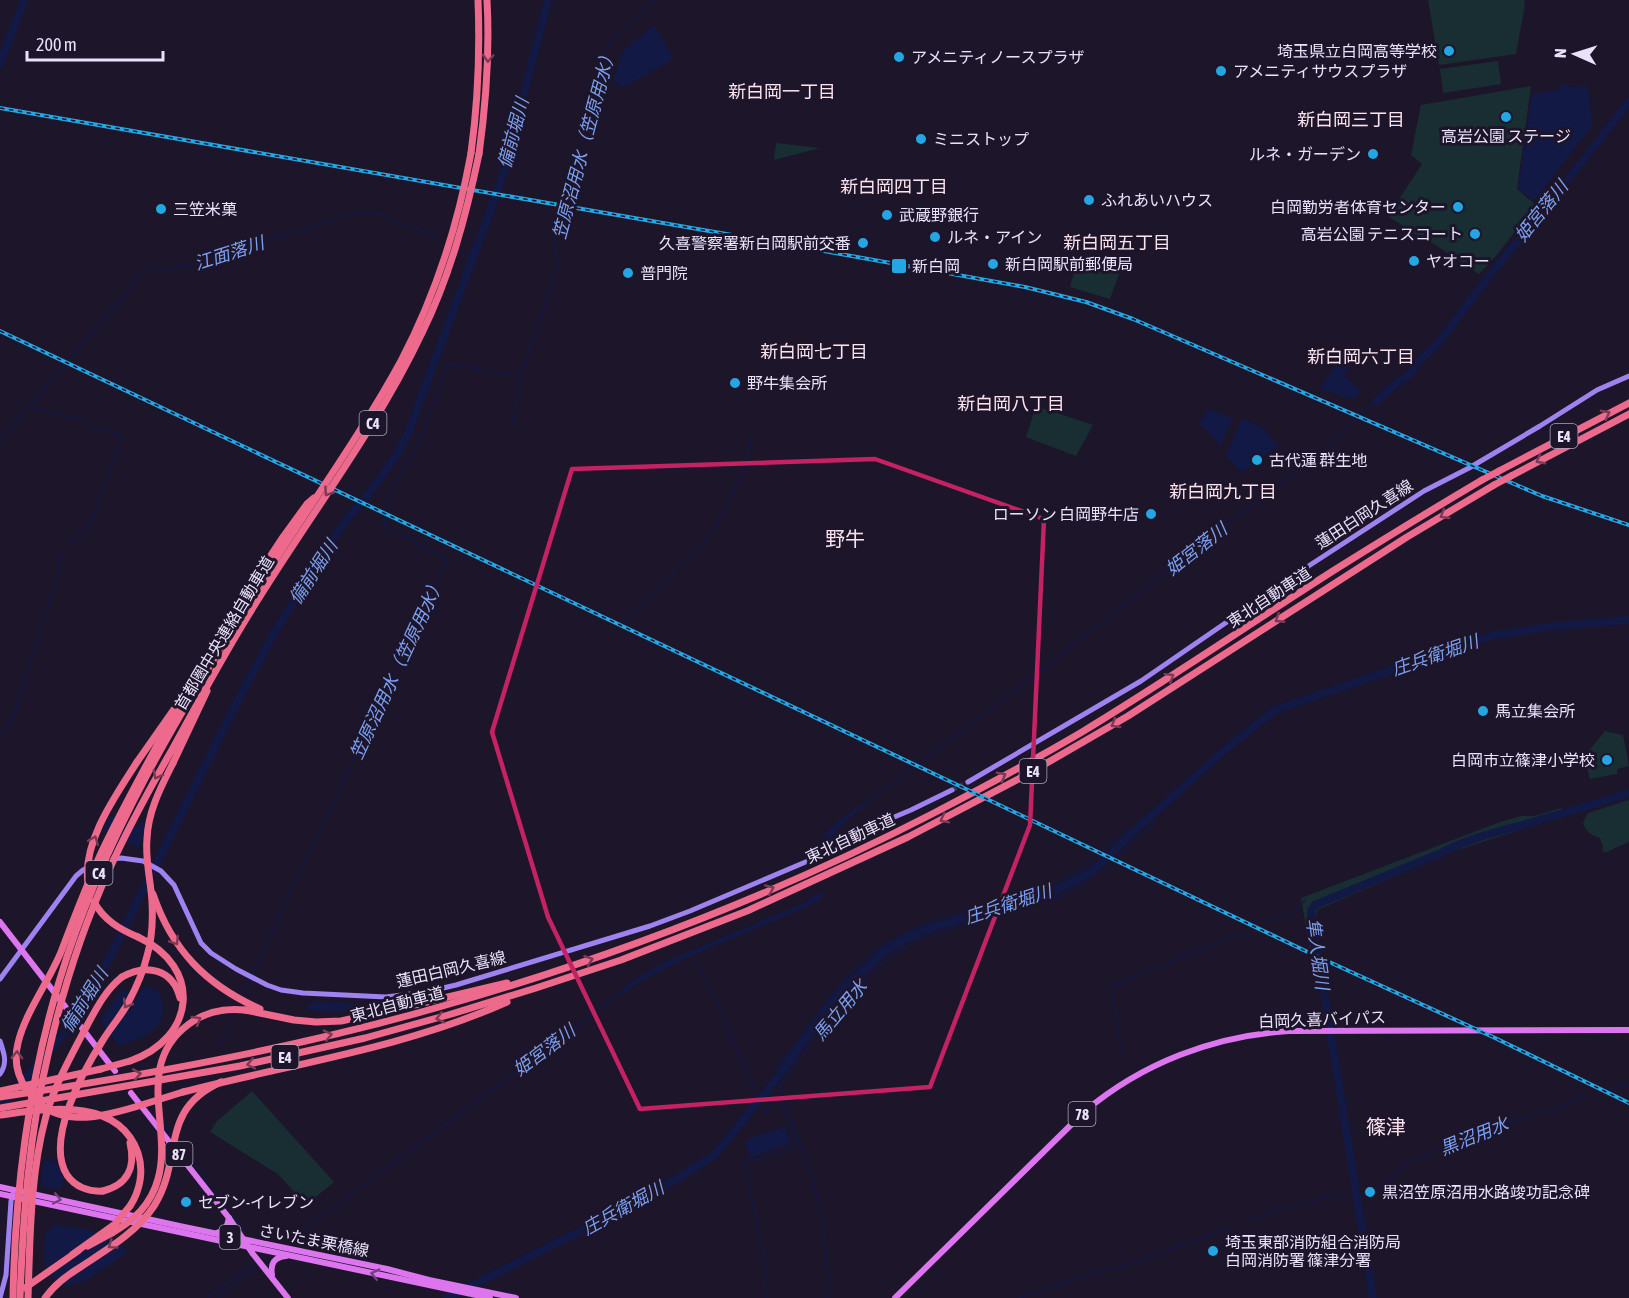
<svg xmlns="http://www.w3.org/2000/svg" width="1629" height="1298" viewBox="0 0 1629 1298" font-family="'Asap Condensed','Noto Sans JP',sans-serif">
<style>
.green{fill:#182e33}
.water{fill:#121945}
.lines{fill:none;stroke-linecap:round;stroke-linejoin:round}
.stream{stroke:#121945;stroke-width:1.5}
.river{stroke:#121945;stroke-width:8}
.secondary-tunnel{stroke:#3c3449;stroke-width:5;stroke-dasharray:5 2.5;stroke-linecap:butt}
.secondary{stroke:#9e83f0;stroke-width:5}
.primary{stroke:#dc75ee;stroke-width:6}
.motorway{stroke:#ed6a8c;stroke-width:7}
.rail-casing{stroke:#24a6e4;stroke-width:4}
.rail{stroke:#1d152a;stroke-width:1.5;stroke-dasharray:4.5;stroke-linecap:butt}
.motorway-bridge{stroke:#ed6a8c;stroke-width:7}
.oneway{stroke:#7b3b56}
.oneway2{stroke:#734082}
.marked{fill:none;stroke:#c42263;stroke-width:4.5;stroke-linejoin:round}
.poi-dot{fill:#24a6e4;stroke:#1d152a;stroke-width:2}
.labels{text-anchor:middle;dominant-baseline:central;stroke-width:6;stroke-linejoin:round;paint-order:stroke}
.shield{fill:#1d152a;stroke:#aca4bc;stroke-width:1.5}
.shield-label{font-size:15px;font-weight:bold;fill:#eae1fb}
.poi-label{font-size:16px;fill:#eae1fb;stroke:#1d152a;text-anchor:start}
.street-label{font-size:16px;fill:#eae1fb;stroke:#1d152a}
.neighbourhood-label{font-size:18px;fill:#fbe3ed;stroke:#1d152a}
.water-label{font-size:18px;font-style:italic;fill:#7b9fef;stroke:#1d152a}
.quarter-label{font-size:20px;fill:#fbe3ed;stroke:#1d152a}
</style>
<rect width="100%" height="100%" fill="#1d152a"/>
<g class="green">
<polygon points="1428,0 1524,0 1525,5 1516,54 1439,65"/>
<polygon points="1498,61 1501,84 1443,93 1440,69"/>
<polygon points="1531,86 1517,189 1536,205 1496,256 1479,274 1420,235 1418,236 1388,216 1422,164 1411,155 1421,105"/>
<polygon points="776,143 820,148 774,160"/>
<polygon points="1078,258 1120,271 1110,299 1070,287"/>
<polygon points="1036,406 1093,425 1076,456 1026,437"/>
<polygon points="1605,731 1623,735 1629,766 1617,769 1617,774 1590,779 1584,757"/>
<path d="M1629,800v42l-25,11 -2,-5 1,-1 -3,-9c-9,-3 -14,-6 -17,-15l5,-10z"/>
<polygon points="1571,806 1572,813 1451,852 1317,910 1316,919 1322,955 1310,950 1301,898 1500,822 1521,816 1535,816 1561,808 1562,809 1568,809"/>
<polygon points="252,1091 334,1182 306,1205 278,1174 210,1132 216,1122"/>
</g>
<g class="water">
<polygon points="654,25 674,59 622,88 613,80 622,52"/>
<polygon points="1568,84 1568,87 1587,85 1593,125 1534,201 1518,189 1532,94 1560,89 1560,86"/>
<polygon points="1349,344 1361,353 1344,374 1361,392 1352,400 1320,389"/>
<polygon points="1209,409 1230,418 1231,416 1233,417 1221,446 1199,423"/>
<polygon points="1242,418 1265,429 1278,446 1242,473 1226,456"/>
<path d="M871,800c-14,14 -37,26 -41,46l-12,7c1,-23 31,-39 48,-52z"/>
<polygon points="111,814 138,827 141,821 149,825 138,848 103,830"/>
<path d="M826,891l-8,11 -138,59 -35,18 -21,14 -8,2c30,-28 67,-41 105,-57 30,-12 59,-25 89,-38l2,-4z"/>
<path d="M144,987c21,-2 24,26 13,39 -9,12 -24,14 -38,19l-18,-22 2,-4v-3l19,-27 9,4 -8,13 7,5z"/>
<polygon points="313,1001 373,1005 373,1007 335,1012 307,1010 307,1007"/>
<polygon points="785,1127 791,1143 750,1158 745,1140"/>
<path d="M49,1158c10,8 20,16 12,30l-4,1 -16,-3 2,-24z"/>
<path d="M56,1224c23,5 56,6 70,26l-2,5 -39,26 -18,5 -17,-11 -6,-15 1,-26z"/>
</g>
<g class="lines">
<g class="stream">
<polyline points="457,250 473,259"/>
<polyline points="1397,379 1399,381"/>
<path d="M85,421l-56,-14 102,-120 13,-19c38,6 66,-11 101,-22 22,-7 44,-11 66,-18 19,-6 41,-18 62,-16 14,2 21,10 33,14 11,4 20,4 30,12"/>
<polyline points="511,428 521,376 557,270 554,242 556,233 560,222 564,200 570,187 578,152 588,127 596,89 609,43 653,0"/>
<polyline points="0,441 24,412"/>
<polyline points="748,460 751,437"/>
<polyline points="66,546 82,533 89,525 114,461 122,435 87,427"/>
<polyline points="679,566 714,531 745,466"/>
<polyline points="625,621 675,570"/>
<polyline points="0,738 14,716 55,584 62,554"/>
<polyline points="870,800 1012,693 1264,495 1305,466 1376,401"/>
<polyline points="1103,850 1128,828"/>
<polyline points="1118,857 1121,853 1155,824"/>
<polyline points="1262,924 1296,910 1305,900"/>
<polyline points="695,961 714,997 756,1094"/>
<polyline points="241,998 445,565 446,558 384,526 389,497 398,477 417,448 447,365 449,364 521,376"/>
<polyline points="219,1045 234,1013"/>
<polyline points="1121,1049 1111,986 1244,932"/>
<polyline points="774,1071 841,984 859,965 880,948 903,934 932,921 1043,889 1061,881 1082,869 1092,858"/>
<polyline points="177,1091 185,1085"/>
<polyline points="1600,1091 1629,1084"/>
<polyline points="763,1108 765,1114 779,1096 797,1146 745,1164 763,1250 766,1298"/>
<polyline points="163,1122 172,1133"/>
<polyline points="183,1149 219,1196"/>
<path d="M1371,1189c20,-5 21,-16 36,-26l85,-36 66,-19 26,-12"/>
<polyline points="222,1201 229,1210"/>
<polyline points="232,1214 244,1230"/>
<polyline points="1247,1221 1282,1208 1341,1194"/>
<polyline points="289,1241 543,1052 620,993"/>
<polyline points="262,1255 266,1260"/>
<polyline points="207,1298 252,1265"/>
<polyline points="217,1298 257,1269"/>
<path d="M827,1298c6,-71 -21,-142 -46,-207v-6l2,-4c42,-57 82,-122 152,-147 39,-14 80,-21 118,-35 9,-3 17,-7 25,-12 10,-7 23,-20 36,-18"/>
<polyline points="1018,1298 1077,1278 1132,1263 1232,1227"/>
</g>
<g class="river">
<polyline points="0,64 24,0"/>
<polyline points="1376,401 1399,381 1408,376 1418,362 1440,341 1493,271 1539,216 1629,102"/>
<polyline points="0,1108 66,1031 95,987 229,718 273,635 321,557 347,519 371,491 398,453 409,431 499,187 506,163 548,0"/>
<polyline points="447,1298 632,1205 677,1179 715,1155 774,1082 830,1005 846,987 882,953 909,937 934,927 1035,898 1062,888 1083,876 1098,866 1130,835 1219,755 1275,710 1495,635 1557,626 1629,620"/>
<path d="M1373,1298l-62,-387 4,-6 126,-52c26,-14 56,-21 85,-29 34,-10 69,-20 103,-31"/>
</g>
<polyline class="secondary-tunnel" points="952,790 968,782"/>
<g class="secondary">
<polyline points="968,782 1141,681 1307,567 1424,491 1469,468 1540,426 1597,390 1629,376"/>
<polyline points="113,859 121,858 143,861 161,871 174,885 201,943 211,953 236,969 267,985 281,990 303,993 386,997 426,992 456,985 650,926 690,911 815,858 839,843 861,831 911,810 952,790"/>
<polyline points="0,979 76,876 83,870 98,863"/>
<path d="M0,1041c4,12 8,22 0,33"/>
<polyline points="0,1298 6,1275 11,1201 13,1193"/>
</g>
<g class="primary">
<polyline points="0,922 115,1071"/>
<polyline points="131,1093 229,1218 253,1254 288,1298"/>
<polyline points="0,1187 184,1227 387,1269 429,1280 516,1298"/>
<polyline points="0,1194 490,1298"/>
<polyline points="217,1233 226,1229 229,1218"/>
<path d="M272,1275c-2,-11 2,-18 14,-19"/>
<path d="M895,1298l189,-186c58,-49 129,-76 205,-81l340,-1"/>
</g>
<g class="motorway">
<path d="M471,153c7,-51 9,-102 7,-153"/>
<path d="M479,154c7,-51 11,-102 8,-154"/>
<polyline points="1499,471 1629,403"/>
<polyline points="1511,476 1629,414"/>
<polyline points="190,686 260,572 283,537 307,504 314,498"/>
<polyline points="137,762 177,705"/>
<polyline points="173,763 207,691"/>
<path d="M153,894c19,56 53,91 107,115"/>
<path d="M122,977c24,-14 51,-8 58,21"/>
<polyline points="245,1010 294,1020 316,1022 341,1021 410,1006 507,983"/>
<path d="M130,1061c66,-23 73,-94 8,-124"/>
<polyline points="0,1091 101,1069"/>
<path d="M183,1092c108,-28 221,-44 324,-90"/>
<path d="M0,1097c147,-22 296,-49 439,-90 169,-48 336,-112 493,-193 50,-26 101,-53 150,-82 86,-52 169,-109 254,-163 48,-30 97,-60 146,-89"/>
<polyline points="0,1108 240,1066 365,1038 448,1015 536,988 621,960 747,911 908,837 1026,775 1128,716 1407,537 1494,485"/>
<path d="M0,1115c47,-6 118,-19 138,38 6,18 2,38 -8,53"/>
<path d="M103,1191c24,-6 33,-23 27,-48"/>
<polyline points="88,1246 112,1233"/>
<polyline points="25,1288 78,1251"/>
</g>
<defs>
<g id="rail">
<polyline points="0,108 790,245 1025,287 1086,302 1133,319 1542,496 1629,525"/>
<polyline points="0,331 947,780 1314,955 1493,1037 1629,1103"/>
</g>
</defs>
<use href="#rail" class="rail-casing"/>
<use href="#rail" class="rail"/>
<g class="motorway-bridge">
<polyline points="1482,480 1499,471"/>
<polyline points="1494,485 1511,476"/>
<path d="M88,883c-6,-41 28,-88 49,-121"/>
<path d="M94,902c10,18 25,27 44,35"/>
<polyline points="101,1069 130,1061"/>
<path d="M183,1092c-16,5 -32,10 -48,15 -38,11 -81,22 -108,-17 -10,-14 -13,-31 -9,-47 7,-30 31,-62 43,-91 13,-34 26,-68 41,-101 28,-58 59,-113 90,-169"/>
<path d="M103,1191c-14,1 -28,-4 -36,-16 -22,-35 16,-104 36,-135 8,-13 18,-24 25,-37 8,-15 15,-30 19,-47 5,-17 6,-36 5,-54 -1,-21 -7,-41 -5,-63 1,-28 14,-52 26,-76"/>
<path d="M112,1233c22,-13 39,-28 46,-54 15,-52 -25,-114 31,-155 16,-12 36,-16 56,-14"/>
<polyline points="73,1254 115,1224 130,1206"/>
<path d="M13,1298c2,-108 15,-213 46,-316 43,-143 122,-272 201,-398 46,-74 99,-146 141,-223 34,-65 57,-136 70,-208"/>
<path d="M20,1298c3,-82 9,-163 28,-243 14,-63 34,-126 61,-185 19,-42 41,-82 64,-122 26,-48 52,-96 81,-142 56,-91 122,-176 168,-273 28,-57 44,-117 57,-179"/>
<path d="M28,1298c2,-59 2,-124 18,-182 8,-29 23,-56 37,-83 11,-20 21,-42 39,-56"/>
<path d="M45,1298c9,-13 21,-22 34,-30 27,-18 57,-35 75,-62 30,-47 4,-96 67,-124"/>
</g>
</g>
<defs><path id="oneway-chevron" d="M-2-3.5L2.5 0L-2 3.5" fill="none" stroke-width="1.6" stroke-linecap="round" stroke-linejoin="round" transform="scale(1.5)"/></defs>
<g class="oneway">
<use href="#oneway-chevron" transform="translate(488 58) rotate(92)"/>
<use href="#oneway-chevron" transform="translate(1606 414) rotate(-28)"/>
<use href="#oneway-chevron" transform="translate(1540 460) rotate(152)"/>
<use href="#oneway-chevron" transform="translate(328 492) rotate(124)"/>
<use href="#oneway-chevron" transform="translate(1444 515) rotate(149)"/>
<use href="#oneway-chevron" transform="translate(1279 619) rotate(147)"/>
<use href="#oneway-chevron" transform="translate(1170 677) rotate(-32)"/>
<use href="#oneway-chevron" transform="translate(1115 724) rotate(150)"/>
<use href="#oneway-chevron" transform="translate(157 775) rotate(119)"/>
<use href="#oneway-chevron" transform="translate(1002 776) rotate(-28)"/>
<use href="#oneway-chevron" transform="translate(944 819) rotate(153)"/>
<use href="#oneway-chevron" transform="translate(94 840) rotate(-68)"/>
<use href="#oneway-chevron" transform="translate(770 889) rotate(-23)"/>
<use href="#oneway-chevron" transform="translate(175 941) rotate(57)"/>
<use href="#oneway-chevron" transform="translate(589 960) rotate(-19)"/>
<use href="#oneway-chevron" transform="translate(127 1004) rotate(121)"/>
<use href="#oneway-chevron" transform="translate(440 1018) rotate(165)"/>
<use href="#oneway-chevron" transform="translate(197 1020) rotate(-30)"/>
<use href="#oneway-chevron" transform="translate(328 1035) rotate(-13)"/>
<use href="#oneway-chevron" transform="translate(17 1055) rotate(-88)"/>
<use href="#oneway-chevron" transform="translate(251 1064) rotate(168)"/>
<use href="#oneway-chevron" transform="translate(137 1074) rotate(-10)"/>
<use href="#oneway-chevron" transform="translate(112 1245) rotate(145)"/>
</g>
<g class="oneway2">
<use href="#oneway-chevron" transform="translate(57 1199) rotate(12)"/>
<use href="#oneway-chevron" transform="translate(375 1274) rotate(-167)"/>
</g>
<path class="marked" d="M875,459l169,60 -14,306 -100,262 -290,22 -92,-192 -56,-185 80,-263z"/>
<g class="poi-dot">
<circle cx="1449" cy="51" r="6"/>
<circle cx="899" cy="57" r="6"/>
<circle cx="1221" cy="71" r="6"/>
<circle cx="1506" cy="117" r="6"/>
<circle cx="921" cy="139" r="6"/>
<circle cx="1373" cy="154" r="6"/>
<circle cx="1089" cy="200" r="6"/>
<circle cx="1458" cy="207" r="6"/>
<circle cx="161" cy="209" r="6"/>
<circle cx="887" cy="215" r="6"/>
<circle cx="1475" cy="234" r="6"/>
<circle cx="935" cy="237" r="6"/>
<circle cx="863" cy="243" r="6"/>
<circle cx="1414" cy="261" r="6"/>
<circle cx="993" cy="264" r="6"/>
<rect x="891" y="258" width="16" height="16" rx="3"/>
<circle cx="628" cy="273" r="6"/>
<circle cx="735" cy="383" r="6"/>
<circle cx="1257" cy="460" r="6"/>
<circle cx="1151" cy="514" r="6"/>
<circle cx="1483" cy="711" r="6"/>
<circle cx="1607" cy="760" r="6"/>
<circle cx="1370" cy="1192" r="6"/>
<circle cx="186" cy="1202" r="6"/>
<circle cx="1213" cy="1251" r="6"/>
</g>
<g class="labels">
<g class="shield">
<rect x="359.5" y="411" width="27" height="24" rx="4.5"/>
<rect x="1550.5" y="424" width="27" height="24" rx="4.5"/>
<rect x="1019.5" y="759" width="27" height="24" rx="4.5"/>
<rect x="85.5" y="861" width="27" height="24" rx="4.5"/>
<rect x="271.5" y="1045" width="27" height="24" rx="4.5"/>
<rect x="1068.5" y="1102" width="27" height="24" rx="4.5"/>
<rect x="165.5" y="1142" width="27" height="24" rx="4.5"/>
<rect x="219.5" y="1225" width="21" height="24" rx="4.5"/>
</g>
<g class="shield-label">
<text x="373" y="423">C4</text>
<text x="1564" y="436">E4</text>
<text x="1033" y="771">E4</text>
<text x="99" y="873">C4</text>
<text x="285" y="1057">E4</text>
<text x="1082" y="1114">78</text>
<text x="179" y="1154">87</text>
<text x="230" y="1237">3</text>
</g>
<g class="poi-label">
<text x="1437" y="51" text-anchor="end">埼玉県立白岡高等学校</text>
<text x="911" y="57">アメニティノースプラザ</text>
<text x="1233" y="71">アメニティサウスプラザ</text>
<text x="1506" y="136" text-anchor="middle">高岩公園 ステージ</text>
<text x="933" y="139">ミニストップ</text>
<text x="1361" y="154" text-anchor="end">ルネ・ガーデン</text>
<text x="1101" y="200">ふれあいハウス</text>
<text x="1446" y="207" text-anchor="end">白岡勤労者体育センター</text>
<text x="173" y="209">三笠米菓</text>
<text x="899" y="215">武蔵野銀行</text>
<text x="1463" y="234" text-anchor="end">高岩公園 テニスコート</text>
<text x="947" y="237">ルネ・アイン</text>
<text x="851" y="243" text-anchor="end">久喜警察署新白岡駅前交番</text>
<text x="1426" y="261">ヤオコー</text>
<text x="1005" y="264">新白岡駅前郵便局</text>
<text x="912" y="266">新白岡</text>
<text x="640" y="273">普門院</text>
<text x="747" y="383">野牛集会所</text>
<text x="1269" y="460">古代蓮 群生地</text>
<text x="1139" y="514" text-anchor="end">ローソン 白岡野牛店</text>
<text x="1495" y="711">馬立集会所</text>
<text x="1595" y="760" text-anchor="end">白岡市立篠津小学校</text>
<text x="1382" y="1192">黒沼笠原沼用水路竣功記念碑</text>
<text x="198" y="1202">セブン-イレブン</text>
<text x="1225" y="1242">埼玉東部消防組合消防局<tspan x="1225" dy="18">白岡消防署 篠津分署</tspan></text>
</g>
<g class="street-label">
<text transform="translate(1364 514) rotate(-33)">蓮田白岡久喜線</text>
<text transform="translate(1269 597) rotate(-33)">東北自動車道</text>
<text transform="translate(224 633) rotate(-59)">首都圏中央連絡自動車道</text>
<text transform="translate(850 838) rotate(-25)">東北自動車道</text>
<text transform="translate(451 969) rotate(-13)">蓮田白岡久喜線</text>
<text transform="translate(397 1004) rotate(-15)">東北自動車道</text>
<text transform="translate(1322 1019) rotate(-2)">白岡久喜バイパス</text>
<text transform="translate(314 1240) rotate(11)">さいたま栗橋線</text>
</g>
<g class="neighbourhood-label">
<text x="782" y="91">新白岡一丁目</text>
<text x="1351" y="119">新白岡三丁目</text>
<text x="894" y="186">新白岡四丁目</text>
<text x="1117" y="242">新白岡五丁目</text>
<text x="814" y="351">新白岡七丁目</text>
<text x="1361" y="356">新白岡六丁目</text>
<text x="1011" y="403">新白岡八丁目</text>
<text x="1223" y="491">新白岡九丁目</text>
</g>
<g class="water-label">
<text transform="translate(513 133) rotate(-75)">備前堀川</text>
<text transform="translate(584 143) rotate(-75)">笠原沼用水（笠原用水）</text>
<text transform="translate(1541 211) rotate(-51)">姫宮落川</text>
<text transform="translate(229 253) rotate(-18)">江面落川</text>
<text transform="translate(1196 549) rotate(-38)">姫宮落川</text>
<text transform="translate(313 572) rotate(-57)">備前堀川</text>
<text transform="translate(1435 655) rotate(-19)">庄兵衛堀川</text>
<text transform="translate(397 668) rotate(-65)">笠原沼用水（笠原用水）</text>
<text transform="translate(1008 904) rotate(-18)">庄兵衛堀川</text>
<text transform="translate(1318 954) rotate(82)">隼人堀川</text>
<text transform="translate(84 1000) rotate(-58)">備前堀川</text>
<text transform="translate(840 1010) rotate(-50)">馬立用水</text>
<text transform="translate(544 1050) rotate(-37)">姫宮落川</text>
<text transform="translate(1474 1136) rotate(-22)">黒沼用水</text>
<text transform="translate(623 1208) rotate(-29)">庄兵衛堀川</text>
</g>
<g class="quarter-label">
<text x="845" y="538">野牛</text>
<text x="1386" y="1126">篠津</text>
</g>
</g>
<g transform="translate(1575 54) rotate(273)" stroke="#1d152a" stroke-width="4.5" paint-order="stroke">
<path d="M0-4.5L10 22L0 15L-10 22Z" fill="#eae1fb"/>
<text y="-9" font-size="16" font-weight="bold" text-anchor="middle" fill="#eae1fb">N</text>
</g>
<path d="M27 51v9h136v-9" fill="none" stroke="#eae1fb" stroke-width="3"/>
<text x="36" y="51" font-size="18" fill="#eae1fb" stroke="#1d152a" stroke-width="4.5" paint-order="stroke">200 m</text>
</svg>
